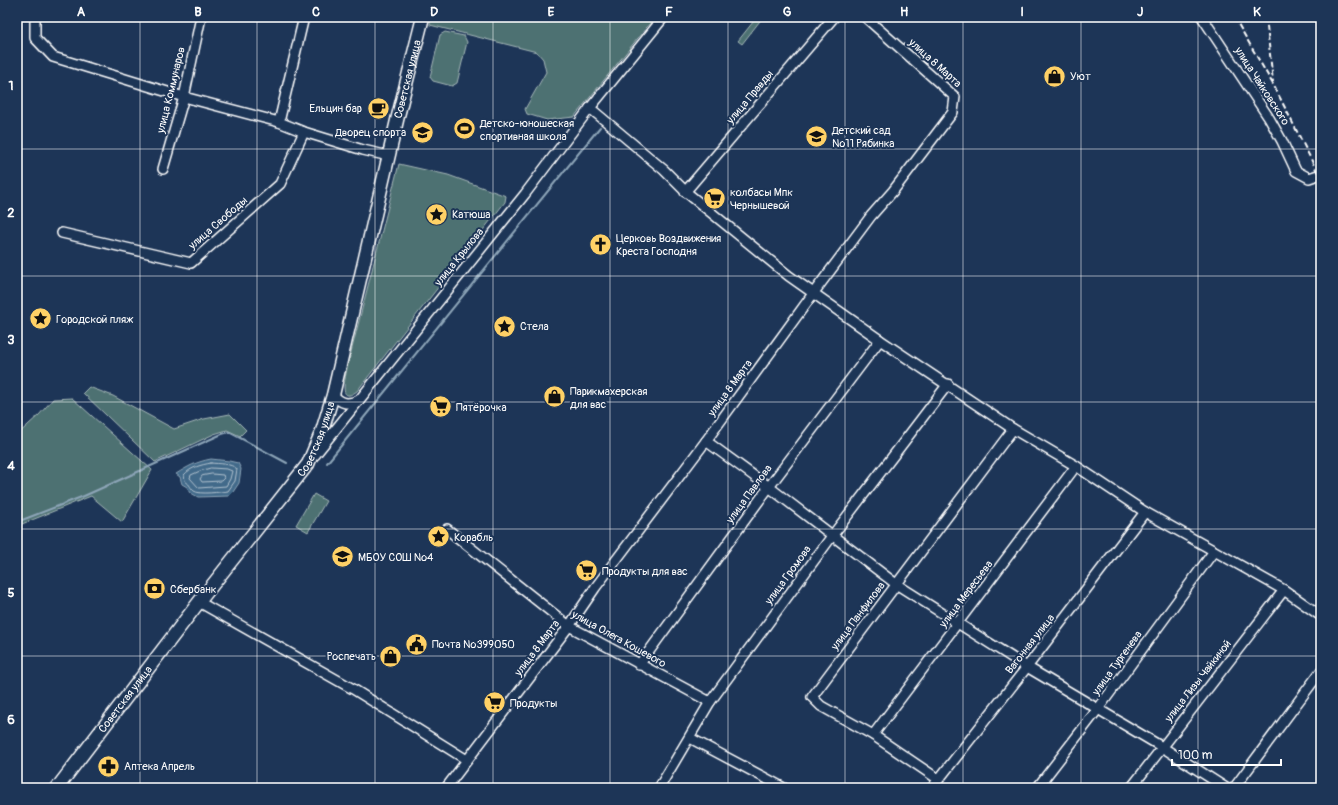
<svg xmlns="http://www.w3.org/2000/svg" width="1338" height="805" viewBox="0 0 1338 805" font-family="Pangolin,sans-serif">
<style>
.green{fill:#4e7172;stroke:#a6b8b8}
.water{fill:#426a8a;stroke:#8ea6b9}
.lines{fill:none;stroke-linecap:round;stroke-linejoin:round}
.shore{stroke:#b3c3d0;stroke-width:1}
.stream{stroke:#8ea6b9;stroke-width:2}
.street-casing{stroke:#fff;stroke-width:12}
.secondary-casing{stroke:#fff;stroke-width:15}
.street{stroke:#1d3557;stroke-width:9}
.secondary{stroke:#1d3557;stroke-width:12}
.rail{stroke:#fff;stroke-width:2;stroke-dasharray:6 3;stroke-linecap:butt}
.grid{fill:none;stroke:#fff;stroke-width:1;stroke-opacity:0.55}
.labels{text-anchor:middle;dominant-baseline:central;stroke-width:4;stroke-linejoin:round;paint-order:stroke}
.street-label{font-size:11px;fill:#fff;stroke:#1d3557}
.poi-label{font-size:11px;fill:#fff;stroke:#1d3557;text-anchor:start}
.neatline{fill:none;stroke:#fff;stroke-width:1.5}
.grid-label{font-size:13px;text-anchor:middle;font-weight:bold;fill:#fff}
</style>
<rect width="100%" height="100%" fill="#1d3557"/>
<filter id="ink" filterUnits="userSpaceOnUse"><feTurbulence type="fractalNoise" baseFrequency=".025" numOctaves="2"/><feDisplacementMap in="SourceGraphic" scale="8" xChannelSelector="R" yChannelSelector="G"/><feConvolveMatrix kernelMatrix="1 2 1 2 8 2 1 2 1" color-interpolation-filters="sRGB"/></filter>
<g filter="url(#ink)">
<g class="green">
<polygon points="431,17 655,17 574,117 547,120 527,114 525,109 546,72 543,59 537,52 430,25"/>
<polygon points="757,17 763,17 742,44 738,41"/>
<polygon points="445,32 464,36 467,42 457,83 452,86 433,81 430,77 440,35"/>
<path d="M399,164l49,11 58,21 -1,6 -148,189c-20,15 -11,-15 -10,-23z"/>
<polygon points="89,387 113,396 174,429 204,419 230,414 246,430 240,436 227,430 214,434 155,462 83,393"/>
<polygon points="72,398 152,470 122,522 91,496 17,526 17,435 39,415 53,399"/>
<polygon points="314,494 326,501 308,532 296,525"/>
</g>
<path class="water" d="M211,459l18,2 9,2 3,6 -2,14 -6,9 -4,4 -31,1 -7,-4 -4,-6 -5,-3 -2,-7 -4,-3c13,-8 20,-12 35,-15z"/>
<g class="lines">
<g class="shore">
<path d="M211,463c8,1 20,0 26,6l-2,12 -7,10c-7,1 -29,4 -34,0 -4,-3 -3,-6 -9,-10l-1,-6c7,-8 17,-10 27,-12z"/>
<polygon points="211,468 227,469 232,471 230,479 226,486 199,488 190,478 191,475 200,471"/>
<polygon points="212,474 223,475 224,478 221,481 202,482 200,479 202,476"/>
</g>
<g class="stream">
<polyline points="327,463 600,127"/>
<polyline points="17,522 84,496 222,434 229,432 287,463"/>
</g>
<defs>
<g id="street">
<polyline points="35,17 35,38 53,57 184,97 279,122 304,132 363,150 389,156"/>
<polyline points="1202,17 1269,118 1282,141 1296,171 1309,178 1321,174"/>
<polyline points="590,108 664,170 686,192 789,276 880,340 1013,429 1076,466 1145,512 1284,590 1321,616"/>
<polyline points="279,122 304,17"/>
<polyline points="163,169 184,97 201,17"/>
<polyline points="685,192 834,17"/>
<polyline points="62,233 191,263 280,184 304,132"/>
<path d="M333,395c9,9 14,10 26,5"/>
<polyline points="706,441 769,487 896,584 1027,667 1162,747 1226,788"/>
<polyline points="315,455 525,194 590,108 664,17"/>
<polyline points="447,529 569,626 710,702"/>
<polyline points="199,602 353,689 467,760"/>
<polyline points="639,665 769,487 880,340"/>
<polyline points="873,735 1076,466"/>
<polyline points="690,738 784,788"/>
<polyline points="938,779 873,735 821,706 812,697 1013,429"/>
<polyline points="446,788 569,626 595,588 706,441 815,291 871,216 893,191 953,112 955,97 865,17"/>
<polyline points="659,788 710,702 832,536 948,384"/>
<polyline points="932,788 1027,667 1145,512"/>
<polyline points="1037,788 1098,709 1214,551"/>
<polyline points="1131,788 1284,590"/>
<polyline points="1234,788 1321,671"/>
</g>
<g id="secondary">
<path id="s1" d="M57,788l142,-186 109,-138 14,-33 11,-36 65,-279 25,-99"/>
</g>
</defs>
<use href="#street" class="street-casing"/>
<use href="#secondary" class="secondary-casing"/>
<use href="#street" class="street"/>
<use href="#secondary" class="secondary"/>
<g class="rail">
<polyline points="1234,17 1274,86 1321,179"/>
<polyline points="1266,17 1273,82"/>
</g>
</g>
</g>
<path class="grid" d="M140,17v771M257,17v771M375,17v771M493,17v771M610,17v771M728,17v771M845,17v771M963,17v771M1081,17v771M1198,17v771M17,149h1304M17,276h1304M17,402h1304M17,529h1304M17,656h1304"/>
<defs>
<symbol id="shop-disc" viewBox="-11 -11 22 22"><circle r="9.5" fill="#ffd166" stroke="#1d3557"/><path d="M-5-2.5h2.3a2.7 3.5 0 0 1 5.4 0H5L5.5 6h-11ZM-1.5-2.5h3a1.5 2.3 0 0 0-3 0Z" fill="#111"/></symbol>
<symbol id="cafe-disc" viewBox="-11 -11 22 22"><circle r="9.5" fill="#ffd166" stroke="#1d3557"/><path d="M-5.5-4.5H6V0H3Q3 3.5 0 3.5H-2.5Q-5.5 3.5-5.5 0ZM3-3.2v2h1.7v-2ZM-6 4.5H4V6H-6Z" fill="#111"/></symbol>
<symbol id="stadium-disc" viewBox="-11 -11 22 22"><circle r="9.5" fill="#ffd166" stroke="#1d3557"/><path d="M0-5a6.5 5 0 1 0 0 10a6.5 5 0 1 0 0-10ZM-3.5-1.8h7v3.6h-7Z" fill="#111"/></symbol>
<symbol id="school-disc" viewBox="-11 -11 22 22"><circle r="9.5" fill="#ffd166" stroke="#1d3557"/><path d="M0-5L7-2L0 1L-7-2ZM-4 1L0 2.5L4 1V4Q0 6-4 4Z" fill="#111"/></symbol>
<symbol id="supermarket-disc" viewBox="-11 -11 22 22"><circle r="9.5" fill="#ffd166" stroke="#1d3557"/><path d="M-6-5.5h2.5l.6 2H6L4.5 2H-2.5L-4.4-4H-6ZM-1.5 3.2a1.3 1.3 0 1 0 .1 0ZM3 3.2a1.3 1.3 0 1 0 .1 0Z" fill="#111"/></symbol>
<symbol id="sight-disc" viewBox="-11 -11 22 22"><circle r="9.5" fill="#ffd166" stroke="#1d3557"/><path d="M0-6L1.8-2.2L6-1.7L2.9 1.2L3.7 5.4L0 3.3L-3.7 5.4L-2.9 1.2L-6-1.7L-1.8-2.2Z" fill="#111"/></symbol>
<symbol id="church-disc" viewBox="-11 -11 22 22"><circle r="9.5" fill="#ffd166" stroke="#1d3557"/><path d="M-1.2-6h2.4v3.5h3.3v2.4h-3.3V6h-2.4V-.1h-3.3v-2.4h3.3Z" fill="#111"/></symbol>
<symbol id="bank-disc" viewBox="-11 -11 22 22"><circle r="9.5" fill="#ffd166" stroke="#1d3557"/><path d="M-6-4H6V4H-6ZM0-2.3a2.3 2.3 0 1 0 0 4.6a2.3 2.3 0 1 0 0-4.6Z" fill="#111"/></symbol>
<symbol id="civic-disc" viewBox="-11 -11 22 22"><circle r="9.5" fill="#ffd166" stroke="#1d3557"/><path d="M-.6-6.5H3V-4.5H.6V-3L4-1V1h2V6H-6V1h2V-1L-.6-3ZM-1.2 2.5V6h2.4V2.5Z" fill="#111"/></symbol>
<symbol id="pharmacy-disc" viewBox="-11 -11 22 22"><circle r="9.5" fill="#ffd166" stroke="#1d3557"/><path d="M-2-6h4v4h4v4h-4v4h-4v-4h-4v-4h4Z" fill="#111"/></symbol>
</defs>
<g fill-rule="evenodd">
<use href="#shop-disc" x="1042" y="64" width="25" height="25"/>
<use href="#cafe-disc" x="366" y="96" width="25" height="25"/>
<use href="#stadium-disc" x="452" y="116" width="25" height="25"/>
<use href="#school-disc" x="410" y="120" width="25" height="25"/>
<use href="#school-disc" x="804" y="124" width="25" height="25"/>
<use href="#supermarket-disc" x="702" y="186" width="25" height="25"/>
<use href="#sight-disc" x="424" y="202" width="25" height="25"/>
<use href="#church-disc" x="588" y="232" width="25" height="25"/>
<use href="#sight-disc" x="28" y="306" width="25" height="25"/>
<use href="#sight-disc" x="492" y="314" width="25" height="25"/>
<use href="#shop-disc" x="542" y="384" width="25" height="25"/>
<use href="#supermarket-disc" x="428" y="394" width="25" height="25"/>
<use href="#sight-disc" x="426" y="524" width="25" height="25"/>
<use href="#school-disc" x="330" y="544" width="25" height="25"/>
<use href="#supermarket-disc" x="574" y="558" width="25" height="25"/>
<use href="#bank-disc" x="142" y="576" width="25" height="25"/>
<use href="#civic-disc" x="404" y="632" width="25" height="25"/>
<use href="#shop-disc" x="378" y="644" width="25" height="25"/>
<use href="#supermarket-disc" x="482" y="690" width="25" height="25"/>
<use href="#pharmacy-disc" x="96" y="754" width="25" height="25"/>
</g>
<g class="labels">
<g class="street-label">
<text transform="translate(935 63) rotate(42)">улица 8 Марта</text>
<text stroke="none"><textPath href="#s1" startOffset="808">Советская улица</textPath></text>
<text transform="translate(1262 86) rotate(57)">улица Чайковского</text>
<text transform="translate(171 90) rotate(-76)">улица Коммунаров</text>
<text transform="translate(750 97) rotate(-50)">улица Правды</text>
<text transform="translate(218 223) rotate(-41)">улица Свободы</text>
<text transform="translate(459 257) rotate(-51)">улица Крылова</text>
<text transform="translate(730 388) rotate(-54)">улица 8 Марта</text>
<text stroke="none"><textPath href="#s1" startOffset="436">Советская улица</textPath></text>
<text transform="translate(749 494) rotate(-54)">улица Павлова</text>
<text transform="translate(788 575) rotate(-54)">улица Громова</text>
<text transform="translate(966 594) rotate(-53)">улица Мересьева</text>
<text transform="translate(858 616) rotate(-53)">улица Панфилова</text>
<text transform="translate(619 639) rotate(29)">улица Олега Кошевого</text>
<text transform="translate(1030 644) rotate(-52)">Вагонная улица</text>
<text transform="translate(537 648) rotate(-53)">улица 8 Марта</text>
<text transform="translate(1117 663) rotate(-54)">улица Тургенева</text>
<text transform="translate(1198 681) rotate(-52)">улица Лизы Чайкиной</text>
<text stroke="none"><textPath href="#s1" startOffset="112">Советская улица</textPath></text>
</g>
<g class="poi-label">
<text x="1070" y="76">Уют</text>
<text x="362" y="108" text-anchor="end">Ельцин бар</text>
<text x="480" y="123">Детско-юношеская<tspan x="480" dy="13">спортивная школа</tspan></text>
<text x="832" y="130">Детский сад<tspan x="832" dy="13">№11 Рябинка</tspan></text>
<text x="406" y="132" text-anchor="end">Дворец спорта</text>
<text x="730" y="192">колбасы Мпк<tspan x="730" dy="13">Чернышевой</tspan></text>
<text x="452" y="214">Катюша</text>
<text x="616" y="238">Церковь Воздвижения<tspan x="616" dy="13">Креста Господня</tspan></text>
<text x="56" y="319">Городской пляж</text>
<text x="520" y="326">Стела</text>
<text x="570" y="391">Парикмахерская<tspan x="570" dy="13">для вас</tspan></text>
<text x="456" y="407">Пятёрочка</text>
<text x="454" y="537">Корабль</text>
<text x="358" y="557">МБОУ СОШ №4</text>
<text x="602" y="571">Продукты для вас</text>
<text x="170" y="589">Сбербанк</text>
<text x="432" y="644">Почта №399050</text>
<text x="376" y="656" text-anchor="end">Роспечать</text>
<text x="510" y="703">Продукты</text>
<text x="124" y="766">Аптека Апрель</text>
</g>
</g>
<rect width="1338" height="805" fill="none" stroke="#1d3557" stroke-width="44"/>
<path d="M1172 759v6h109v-6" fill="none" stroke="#ffffff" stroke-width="2"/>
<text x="1178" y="759" font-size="12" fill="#ffffff" stroke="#1d3557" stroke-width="3" paint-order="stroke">100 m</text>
<rect x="22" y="22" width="1294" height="761" class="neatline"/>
<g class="grid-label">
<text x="81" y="16">A</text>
<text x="198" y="16">B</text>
<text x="316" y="16">C</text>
<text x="434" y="16">D</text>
<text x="551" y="16">E</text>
<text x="669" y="16">F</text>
<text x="787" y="16">G</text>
<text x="904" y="16">H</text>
<text x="1022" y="16">I</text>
<text x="1140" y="16">J</text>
<text x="1257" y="16">K</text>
<text x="11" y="90">1</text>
<text x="11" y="217">2</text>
<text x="11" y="344">3</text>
<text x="11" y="470">4</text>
<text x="11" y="597">5</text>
<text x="11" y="724">6</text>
</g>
</svg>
